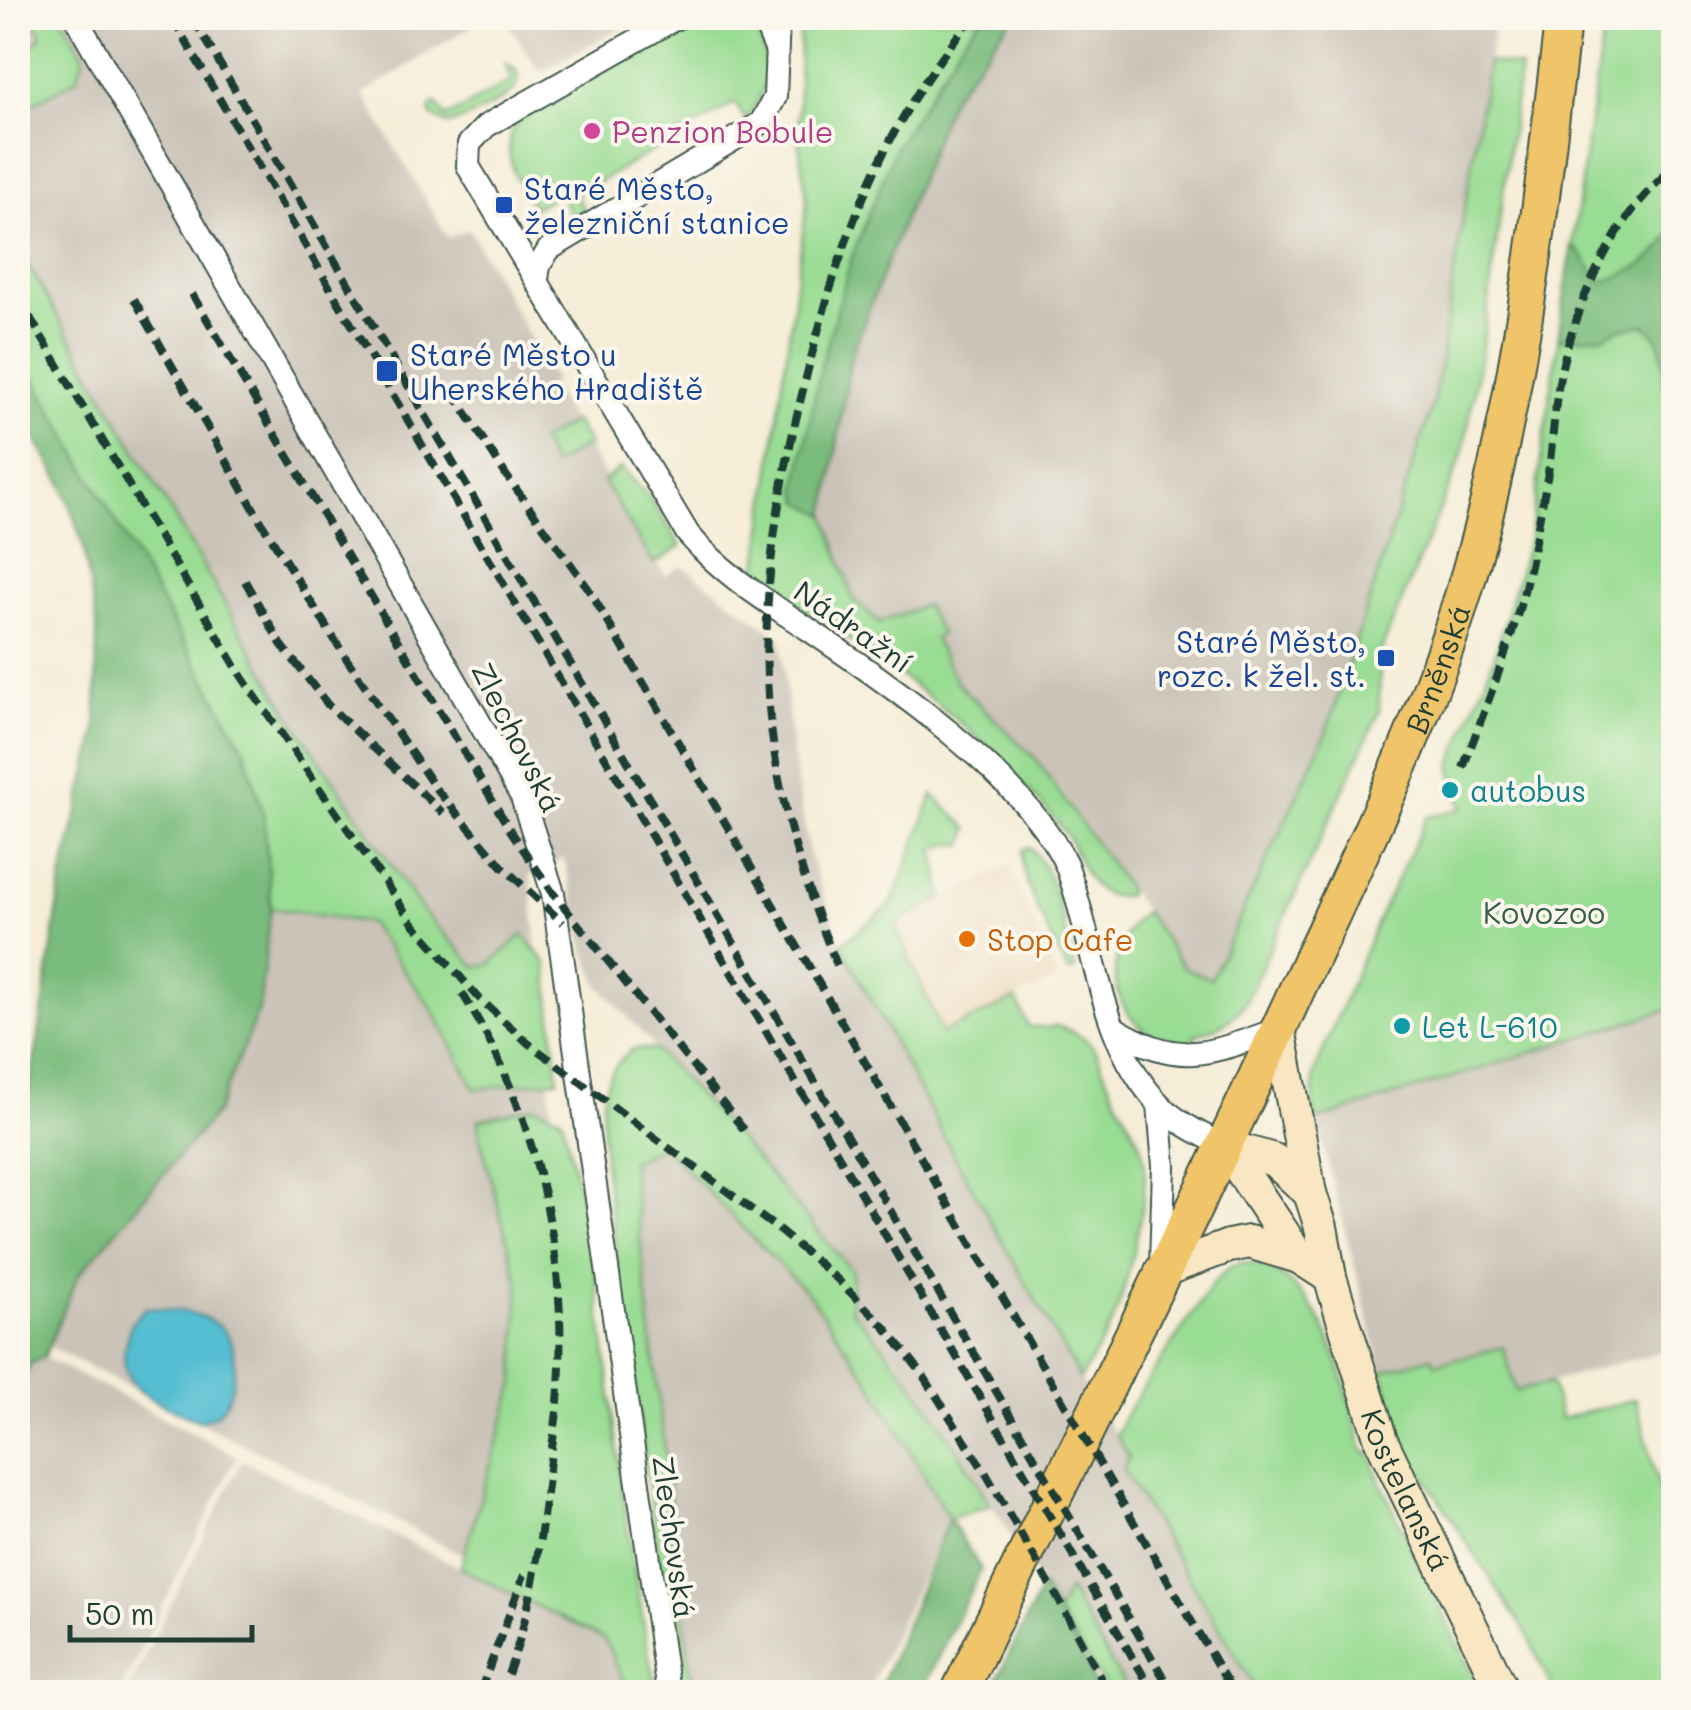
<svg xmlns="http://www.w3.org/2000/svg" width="1691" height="1710" viewBox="0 0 1691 1710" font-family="Mali,sans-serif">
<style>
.built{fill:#ebd8ba}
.industrial{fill:#cbc3b8}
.green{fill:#99dc93;stroke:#5c8c64;stroke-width:2.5}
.forest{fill:#7abc7d;stroke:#4c7c58;stroke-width:2.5}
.water{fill:#55bed2;stroke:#3a7e83;stroke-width:2.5}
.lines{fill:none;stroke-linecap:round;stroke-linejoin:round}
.minor-casing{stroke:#3f574c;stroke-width:26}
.secondary-casing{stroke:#3f574c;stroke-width:36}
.primary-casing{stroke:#3f574c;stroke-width:39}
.minor{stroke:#fff;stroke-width:22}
.secondary{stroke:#f9e7c3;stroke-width:32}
.primary{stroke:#f0c469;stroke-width:35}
.rail{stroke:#1f3d34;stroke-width:8;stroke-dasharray:15 8;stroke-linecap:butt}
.hotel-dot{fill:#d1479c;stroke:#fbf7ec;stroke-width:4}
.transit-dot{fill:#1a4fb4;stroke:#fbf7ec;stroke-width:4}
.culture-dot{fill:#0f9aa8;stroke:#fbf7ec;stroke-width:4}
.food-dot{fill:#e8710a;stroke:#fbf7ec;stroke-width:4}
.labels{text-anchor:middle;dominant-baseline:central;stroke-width:8;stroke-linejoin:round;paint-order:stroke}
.hotel-label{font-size:30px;fill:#b23c85;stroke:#fbf7ec;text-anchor:start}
.transit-label{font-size:30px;fill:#164399;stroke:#fbf7ec;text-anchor:start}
.street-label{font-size:30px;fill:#1f3d34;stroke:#fbf7ec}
.culture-label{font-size:30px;fill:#0d838f;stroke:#fbf7ec;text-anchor:start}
.park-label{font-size:30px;fill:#375d47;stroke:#fbf7ec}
.food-label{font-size:30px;fill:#c56008;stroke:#fbf7ec;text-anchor:start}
</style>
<rect width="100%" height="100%" fill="#fbf7ec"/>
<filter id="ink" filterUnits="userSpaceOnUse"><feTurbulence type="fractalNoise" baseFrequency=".01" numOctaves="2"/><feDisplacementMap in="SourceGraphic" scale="20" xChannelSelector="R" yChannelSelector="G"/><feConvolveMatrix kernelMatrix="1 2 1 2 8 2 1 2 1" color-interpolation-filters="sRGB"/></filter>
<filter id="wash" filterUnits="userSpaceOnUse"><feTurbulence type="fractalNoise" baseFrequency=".0048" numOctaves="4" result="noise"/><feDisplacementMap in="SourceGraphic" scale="40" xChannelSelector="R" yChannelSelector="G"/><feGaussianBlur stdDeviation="2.25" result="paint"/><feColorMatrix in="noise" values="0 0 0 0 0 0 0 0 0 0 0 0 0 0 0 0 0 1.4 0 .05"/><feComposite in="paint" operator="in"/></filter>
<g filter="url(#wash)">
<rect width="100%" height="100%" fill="#f5edd7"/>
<polygon class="built" points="1009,866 1058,978 943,1033 897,929 900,920"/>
<g class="industrial">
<polygon points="18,18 477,18 479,21 363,94 448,238 469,229 554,381 549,384 665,576 682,566 781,638 792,752 809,854 841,944 1080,1379 1129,1457 1123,1470 1258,1692 1128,1692 1068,1590 1057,1613 945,1426 895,1356 851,1310 686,1081 600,986 586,953 564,858 530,875 587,1490 606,1626 48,1346 78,1276 217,1111 245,750 18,349"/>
<polygon points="505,18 639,18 540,72"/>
<polygon points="1012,18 1495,18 1434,401 1325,736 1211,980 1184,968 1061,790 1035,758 957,683 934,638 879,623 853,598 826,515 851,355 951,97"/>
<polygon points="1605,18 1673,18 1673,1385 1662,1351 1516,1392 1503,1347 1434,1365 1431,1357 1382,1371 1313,1106 1314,1073 1379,917 1427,817 1462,809 1451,766 1494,658 1530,536"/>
<polygon points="663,1146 810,1296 871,1383 949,1519 867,1692 705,1692 690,1671 631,1161"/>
<polygon points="44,1357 237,1456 120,1692 18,1692 18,1395 30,1364"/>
<polygon points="242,1460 606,1640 628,1692 127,1692"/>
</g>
<g class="green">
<polygon points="33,18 63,18 84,56 77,79 32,104 18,92 18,63 42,35"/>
<path d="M688,18h52c35,24 33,71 5,101l-10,-16 -159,92 9,17 -12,7 -14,-26 -26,15c-18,-32 -37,-60 -11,-93z"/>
<path d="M800,18h212l-61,79 -100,258 -25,160 27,83 26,25 46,-18 16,29 -7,5 23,44 78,75 93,131v6c-40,11 -48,-40 -64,-64 -12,-17 -28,-32 -41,-47 -65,-75 -166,-139 -249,-195l-17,-17 50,-370 -9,-63z"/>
<polygon points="1605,18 1673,18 1673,1008 1317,1120 1313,1106 1314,1073 1379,917 1427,817 1462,809 1451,766 1494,658 1530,536"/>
<path d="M1488,62l32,5 -37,275 -20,112 -83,199 -1,59 -134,291c-14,19 -27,26 -50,32v8c-77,4 -107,-83 -50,-132l39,57 27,11 114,-243 109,-335z"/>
<path d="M506,64l10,6c1,7 4,9 0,17 -7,12 -53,34 -68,38l-16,-9 -2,-7 6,-6 10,15 65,-37z"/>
<polygon points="18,248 292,719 423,912 476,967 490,964 523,934 547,964 558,1080 475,1089 433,1010 369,923 271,908 264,817 245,750 18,349"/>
<polygon points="574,421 589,444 552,466 540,441"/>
<polygon points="621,468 650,498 681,546 654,564 603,481"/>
<path d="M933,795l36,34 -5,16 -13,-1 -16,5 8,49 -43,22 -3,9 45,104 74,-34 12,27 24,2 2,-3c48,16 39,25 58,65 11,23 27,43 32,69 6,34 -16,118 -27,152 -8,23 -25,46 -37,68l-122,-216 -117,-219 51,-40z"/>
<path d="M1028,847c26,17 39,93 47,123l-7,2c-13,-29 -51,-92 -45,-122z"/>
<path d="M633,1049h22l82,88 115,134 -1,39c58,61 98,122 139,195l-41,14 -78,-136 -61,-87 -147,-150 -32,15 59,509 15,22h-21l-11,-24 -69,-506c-1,-45 -11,-83 29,-113z"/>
<polygon points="535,1106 562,1118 591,1239 628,1532 650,1662 659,1692 628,1692 605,1640 460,1568 515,1383 519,1285 480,1138 479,1120"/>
<path d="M1247,1262c82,16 97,124 117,190l6,1 9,26 102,213h-223l-135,-222 6,-13 -13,-22 9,-20 88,-132 19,-18z"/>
<polygon points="1503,1347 1516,1391 1551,1383 1561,1419 1636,1399 1673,1543 1673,1692 1554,1692 1529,1637 1408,1452 1400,1436 1382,1371 1432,1357 1435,1364"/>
<polygon points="1068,1589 1128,1692 1109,1692 1057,1613"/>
</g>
<g class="forest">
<polygon points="981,18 1012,18 951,97 851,355 826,515 801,502 797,486 821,366 852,257 895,148 963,39"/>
<path d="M1673,195v193l-9,-1c-1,-24 2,-47 -19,-62l-26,4 -15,7 -46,3 14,-93 7,5 23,31c29,-9 56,-22 70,-51l-6,-21z"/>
<polygon points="18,349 245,750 264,817 271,908 259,1009 217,1111 78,1276 44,1357 30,1364 18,1395 18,1140 37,1047 62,879 96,735 97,625 83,544 62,483 18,410"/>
<polygon points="949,1519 981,1569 921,1692 878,1692"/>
<polygon points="1042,1587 1088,1668 1097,1692 991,1692"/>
</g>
<path class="water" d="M146,1308c25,2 56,2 76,21 19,18 15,62 -2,82 -5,6 -14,8 -21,10 -38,-19 -85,-28 -73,-79 4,-17 7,-23 20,-34z"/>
</g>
<g filter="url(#ink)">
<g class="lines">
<defs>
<g id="minor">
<polyline points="76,18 522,797 553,893 668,1692"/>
<path d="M676,18l-190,108 -17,18 -1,22 220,368c34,40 77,66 120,95 81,55 215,146 258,235 29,78 33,177 93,240 17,18 43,31 66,42"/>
<polyline points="758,18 765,23 776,49"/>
<polyline points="537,279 539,266 549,249 761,123 775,97 778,18"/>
<path d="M1114,1028c68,41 96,25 165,1"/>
<polyline points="1159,1104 1164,1166 1161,1265"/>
</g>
<g id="secondary">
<path id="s1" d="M1279,1029l31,164 11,34 9,50 51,163 122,252"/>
<polyline points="1225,1146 1299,1257 1330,1277"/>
<polyline points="1225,1146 1274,1160 1310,1193"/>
<polyline points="1161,1271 1229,1246 1249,1242 1299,1257"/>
</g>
<g id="primary">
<path id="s2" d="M959,1692c113,-235 231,-469 340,-707 56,-120 115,-239 156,-365 63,-194 84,-401 108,-602"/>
</g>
</defs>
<use href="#minor" class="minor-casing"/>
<use href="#secondary" class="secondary-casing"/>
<use href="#primary" class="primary-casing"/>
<use href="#minor" class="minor"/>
<use href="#secondary" class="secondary"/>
<use href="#primary" class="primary"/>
<g class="rail">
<polyline points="172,18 1153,1692"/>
<polyline points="193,18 1172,1692"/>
<polyline points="192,294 510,830 553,893 745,1131"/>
<polyline points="18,297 242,677 413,923 479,998 528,1043 775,1227 837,1279 885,1327 921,1372 985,1472 1061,1604 1108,1692"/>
<polyline points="134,299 262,523 346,658 436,789 503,867 563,923"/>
<polyline points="452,391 506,475 588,588 1233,1692"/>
<polyline points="245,581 281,644 328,705 443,813"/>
<path d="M1463,768c25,-67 52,-133 67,-202 7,-35 14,-70 20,-105 4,-32 5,-66 13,-98 17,-70 54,-149 111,-196"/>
<path d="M837,965c-36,-86 -63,-178 -69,-271 -7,-100 10,-203 34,-300 35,-144 74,-260 170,-376"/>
<path d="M462,993c73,116 106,257 97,393 -1,31 -8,61 -11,91 -9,75 -18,146 -47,215"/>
<polyline points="480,1692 524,1575"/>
</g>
</g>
</g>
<circle class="hotel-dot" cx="592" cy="131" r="10"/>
<g class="transit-dot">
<rect x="494" y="195" width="20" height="20" rx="5"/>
<rect x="375" y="359" width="24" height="24" rx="5"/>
<rect x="1376" y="648" width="20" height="20" rx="5"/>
</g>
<g class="culture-dot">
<circle cx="1450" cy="790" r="10"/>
<circle cx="1402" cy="1026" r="10"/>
</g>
<circle class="food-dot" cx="967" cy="939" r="10"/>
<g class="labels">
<g class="hotel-label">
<text x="612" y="131">Penzion Bobule</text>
</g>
<g class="transit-label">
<text x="524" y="188">Staré Město,<tspan x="524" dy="34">železniční stanice</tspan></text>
<text x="410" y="354">Staré Město u<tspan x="410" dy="34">Uherského Hradiště</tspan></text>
<text x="1366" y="641" text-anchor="end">Staré Město,<tspan x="1366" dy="34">rozc. k žel. st.</tspan></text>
</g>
<g class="street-label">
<text transform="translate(854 626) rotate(35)">Nádražní</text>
<text stroke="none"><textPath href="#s2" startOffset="1130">Brněnská</textPath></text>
<text transform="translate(518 737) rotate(63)">Zlechovská</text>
<text stroke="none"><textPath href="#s1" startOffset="480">Kostelanská</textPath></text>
<text transform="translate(675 1537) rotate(82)">Zlechovská</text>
</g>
<g class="culture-label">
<text x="1470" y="790">autobus</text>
<text x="1422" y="1026">Let L-610</text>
</g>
<g class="park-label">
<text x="1544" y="912">Kovozoo</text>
</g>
<g class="food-label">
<text x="987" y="939">Stop Cafe</text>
</g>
</g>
<rect width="1691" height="1710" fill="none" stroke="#fbf7ec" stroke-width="60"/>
<path d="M70 1625v15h182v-15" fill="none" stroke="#1f3d34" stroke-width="5"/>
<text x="85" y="1625" font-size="30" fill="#1f3d34" stroke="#fbf7ec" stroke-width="8" paint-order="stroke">50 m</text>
</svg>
